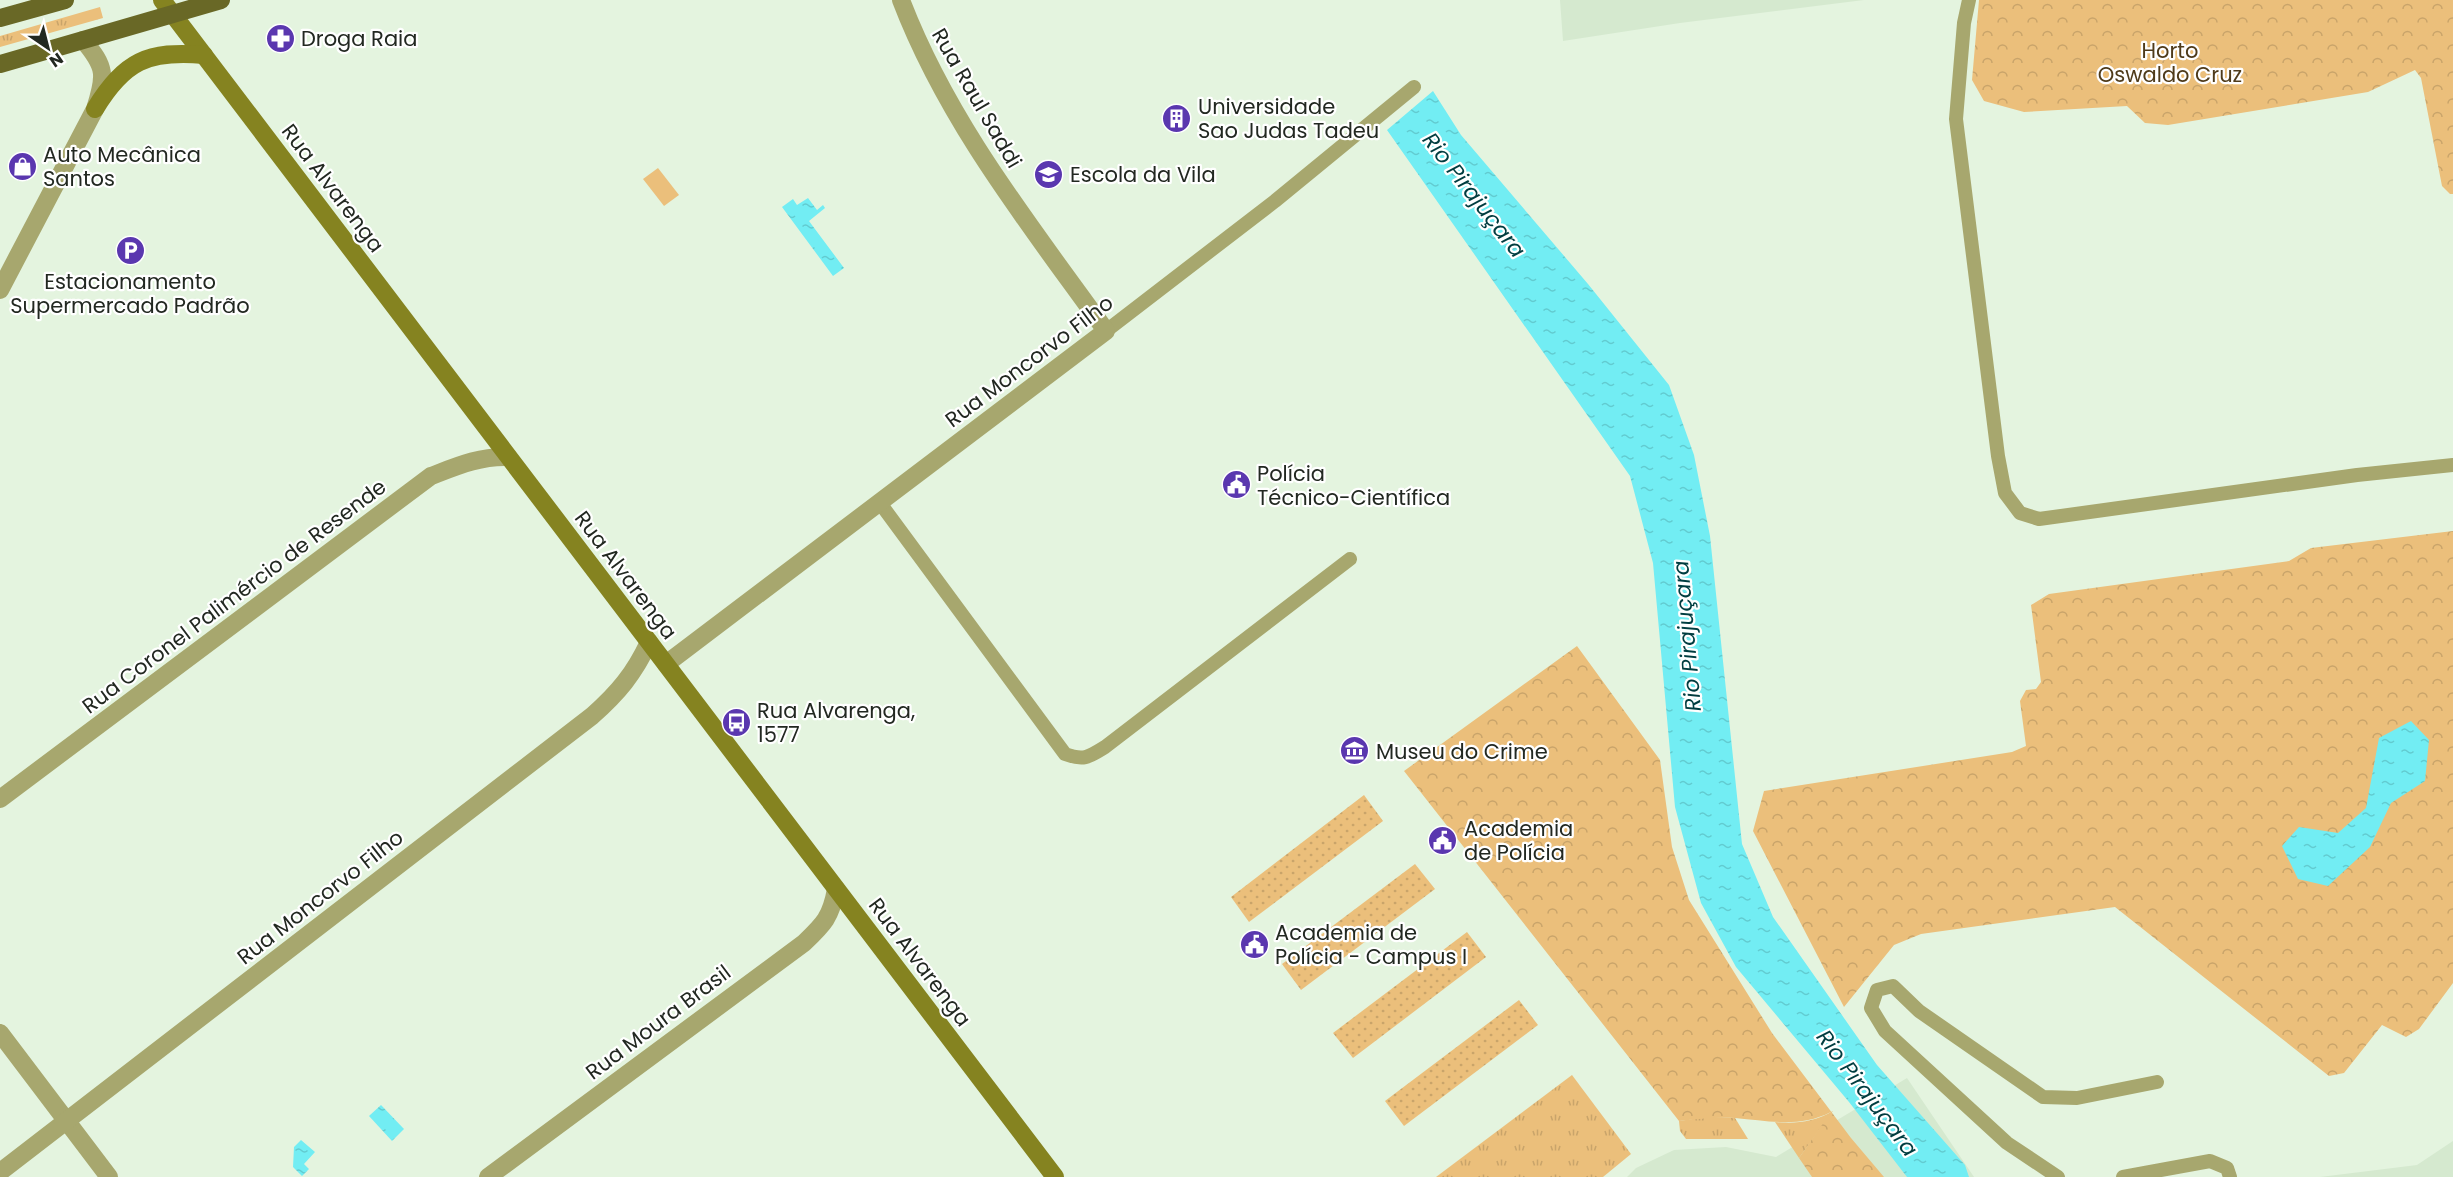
<svg xmlns="http://www.w3.org/2000/svg" width="2453" height="1177" viewBox="0 0 2453 1177" font-family="Poppins,sans-serif">
<style>
.built{fill:#d5e9cf}
.grass{fill:url(#grass-tufts)}
.forest{fill:url(#forest-crowns)}
.garden{fill:url(#garden-dots)}
.pitch{fill:#ebbf7b}
.water{fill:url(#water-ripples)}
.lines{fill:none;stroke-linecap:round;stroke-linejoin:round}
.lane{stroke:#a7a76e;stroke-width:14}
.street{stroke:#a7a76e;stroke-width:18}
.secondary{stroke:#858320;stroke-width:18}
.primary{stroke:#696826;stroke-width:18}
.labels{text-anchor:middle;dominant-baseline:central;stroke-width:4.5;stroke-linejoin:round;paint-order:stroke}
.poi-label{font-size:21px;fill:#222821;stroke:#fff;text-anchor:start}
.park-label{font-size:21px;fill:#4f3b1a;stroke:#fff}
.street-label{font-size:21px;fill:#222821;stroke:#fff}
.water-label{font-size:22px;font-style:italic;fill:#003d40;stroke:#fff}
</style>
<defs>
<pattern id="grass-tufts" width="24" height="20" patternUnits="userSpaceOnUse" patternTransform="scale(1.5)"><rect width="24" height="20" fill="#ebbf7b"/><path d="M3 7l-1-3M5 7V3M7 7l1-3M15 17l-1-3M17 17v-4M19 17l1-3" fill="none" stroke="#c9a46a"/></pattern>
<pattern id="forest-crowns" width="20" height="18" patternUnits="userSpaceOnUse" patternTransform="scale(1.5)"><rect width="20" height="18" fill="#ebbf7b"/><path d="M2 6a3 3 0 1 1 6 0M12 15a3 3 0 1 1 6 0" fill="none" stroke="#c9a46a"/></pattern>
<pattern id="garden-dots" width="8" height="8" patternUnits="userSpaceOnUse" patternTransform="scale(1.5)"><rect width="8" height="8" fill="#ebbf7b"/><path d="M2 2h.1M6 6h.1" fill="none" stroke="#c9a46a" stroke-width="1.8" stroke-linecap="round"/></pattern>
<pattern id="water-ripples" width="26" height="14" patternUnits="userSpaceOnUse" patternTransform="scale(1.5)"><rect width="26" height="14" fill="#72edf3"/><path d="M2 4q2-2 4 0t4 0M15 11q2-2 4 0t4 0" fill="none" stroke="#62cbd0"/></pattern>
</defs>
<rect width="100%" height="100%" fill="#e4f4df"/>
<g class="built">
<polygon points="1560,0 1864,0 1680,23 1563,41"/>
<polygon points="1907,1078 1974,1177 1627,1177 1636,1168 1674,1150 1726,1147 1776,1157"/>
<polygon points="2453,1141 2453,1177 2320,1177 2417,1165"/>
</g>
<g class="grass">
<polygon points="100,7 103,18 0,47 0,36"/>
<polygon points="1572,1075 1631,1154 1603,1177 1436,1177"/>
<path d="M1833,1111l-34,47 -24,-36c21,2 39,0 58,-11z"/>
<polygon points="1706,1117 1735,1118 1748,1139 1686,1139 1680,1131 1679,1121"/>
</g>
<g class="forest">
<polygon points="1979,0 2453,0 2453,194 2450,194 2442,186 2421,78 2415,70 2368,92 2168,125 2145,123 2127,106 2024,112 1984,101 1972,80"/>
<polygon points="2453,531 2453,983 2419,1029 2406,1037 2382,1025 2344,1073 2329,1076 2115,907 1921,934 1894,945 1844,1007 1753,831 1764,791 2012,752 2026,746 2020,701 2026,690 2036,689 2041,682 2031,605 2049,594 2289,561 2311,548"/>
<path d="M1577,646l83,114 12,87 17,53 83,133 79,105 33,39h-72l-13,-19 32,-46c-31,16 -62,9 -96,6 -19,-1 -37,1 -56,3l-275,-350z"/>
</g>
<g class="garden">
<polygon points="1364,795 1383,821 1249,922 1231,897"/>
<polygon points="1415,864 1435,889 1301,990 1282,964"/>
<polygon points="1467,932 1486,957 1353,1058 1333,1033"/>
<polygon points="1519,1000 1538,1025 1404,1126 1385,1101"/>
</g>
<polygon class="pitch" points="658,168 679,195 664,206 643,179"/>
<g class="water">
<polygon points="1433,91 1461,135 1588,284 1669,385 1694,455 1710,536 1742,844 1773,917 1877,1065 1965,1165 1969,1177 1907,1177 1849,1102 1736,967 1701,903 1675,807 1653,563 1630,476 1387,130"/>
<polygon points="808,198 817,210 823,205 825,208 809,221 844,268 833,276 782,207 793,199 797,205"/>
<polygon points="2411,721 2429,740 2425,781 2391,803 2370,847 2328,886 2298,879 2282,846 2299,827 2338,833 2366,808 2379,738"/>
<polygon points="381,1105 404,1129 392,1141 369,1116"/>
<polygon points="301,1140 315,1152 304,1164 309,1169 302,1176 293,1167 294,1147"/>
</g>
<g class="lines">
<g class="lane">
<polyline points="1969,0 1964,23 1956,119 1998,456 2005,493 2020,513 2039,519 2357,475 2453,465"/>
<polyline points="1106,331 1275,201 1414,87"/>
<path d="M880,503l185,251c19,7 24,3 40,-7l245,-188"/>
<polyline points="2058,1177 2007,1143 1885,1031 1871,1008 1877,990 1893,986 1919,1011 2043,1097 2077,1098 2157,1082"/>
<polyline points="2123,1177 2210,1161 2227,1168 2230,1177"/>
</g>
<g class="street">
<path d="M0,290l95,-181c11,-34 11,-42 -12,-69"/>
<path d="M666,664l440,-333c-76,-106 -158,-208 -205,-331"/>
<path d="M0,799l431,-323c26,-10 49,-20 77,-19"/>
<polyline points="0,1033 109,1177"/>
<path d="M0,1172l592,-456c26,-23 42,-42 57,-74"/>
<path d="M488,1177l316,-234c20,-19 27,-26 32,-54"/>
</g>
<g class="secondary">
<polyline points="162,0 1055,1177"/>
<path d="M95,109c29,-48 53,-59 109,-54"/>
</g>
<g class="primary">
<polyline points="0,18 65,0"/>
<polyline points="0,64 221,0"/>
</g>
</g>
<defs>
<symbol id="pharmacy-disc" viewBox="-11 -11 22 22"><circle r="9.5" fill="#5a37af" stroke="#fff"/><path d="M-2-6h4v4h4v4h-4v4h-4v-4h-4v-4h4Z" fill="#fff"/></symbol>
<symbol id="building-disc" viewBox="-11 -11 22 22"><circle r="9.5" fill="#5a37af" stroke="#fff"/><path d="M-4-6H4V6H1V3H-1V6H-4ZM-2.5-4.3h1.7v1.8h-1.7ZM.8-4.3h1.7v1.8H.8ZM-2.5-1h1.7V.8h-1.7ZM.8-1h1.7V.8H.8Z" fill="#fff"/></symbol>
<symbol id="shop-disc" viewBox="-11 -11 22 22"><circle r="9.5" fill="#5a37af" stroke="#fff"/><path d="M-5-2.5h2.3a2.7 3.5 0 0 1 5.4 0H5L5.5 6h-11ZM-1.5-2.5h3a1.5 2.3 0 0 0-3 0Z" fill="#fff"/></symbol>
<symbol id="school-disc" viewBox="-11 -11 22 22"><circle r="9.5" fill="#5a37af" stroke="#fff"/><path d="M0-5L7-2L0 1L-7-2ZM-4 1L0 2.5L4 1V4Q0 6-4 4Z" fill="#fff"/></symbol>
<symbol id="parking-disc" viewBox="-11 -11 22 22"><circle r="9.5" fill="#5a37af" stroke="#fff"/><path d="M-3.5-5.5H1a3.5 3.5 0 0 1 0 7H-1V5.5H-3.5ZM-1-3.4V-.6H.8a1.4 1.4 0 0 0 0-2.8Z" fill="#fff"/></symbol>
<symbol id="civic-disc" viewBox="-11 -11 22 22"><circle r="9.5" fill="#5a37af" stroke="#fff"/><path d="M-.6-6.5H3V-4.5H.6V-3L4-1V1h2V6H-6V1h2V-1L-.6-3ZM-1.2 2.5V6h2.4V2.5Z" fill="#fff"/></symbol>
<symbol id="bus-disc" viewBox="-11 -11 22 22"><circle r="9.5" fill="#5a37af" stroke="#fff"/><path d="M-5-6H5V4H4V6H2V4H-2V6H-4V4H-5ZM-3.5-4V0h7V-4ZM-3.5 1.2v1.5H-2V1.2ZM2 1.2v1.5H3.5V1.2Z" fill="#fff"/></symbol>
<symbol id="museum-disc" viewBox="-11 -11 22 22"><circle r="9.5" fill="#5a37af" stroke="#fff"/><path d="M0-6L6-3V-2H-6V-3ZM-5-1h2V3h-2ZM-1-1h2V3h-2ZM3-1h2V3H3ZM-6 4H6V6H-6Z" fill="#fff"/></symbol>
</defs>
<g fill-rule="evenodd">
<use href="#pharmacy-disc" x="264" y="22" width="33" height="33"/>
<use href="#building-disc" x="1160" y="102" width="33" height="33"/>
<use href="#shop-disc" x="6" y="150" width="33" height="33"/>
<use href="#school-disc" x="1032" y="158" width="33" height="33"/>
<use href="#parking-disc" x="114" y="234" width="33" height="33"/>
<use href="#civic-disc" x="1220" y="468" width="33" height="33"/>
<use href="#bus-disc" x="720" y="706" width="33" height="33"/>
<use href="#museum-disc" x="1338" y="734" width="33" height="33"/>
<use href="#civic-disc" x="1426" y="824" width="33" height="33"/>
<use href="#civic-disc" x="1238" y="928" width="33" height="33"/>
</g>
<g class="labels">
<g class="poi-label">
<text x="301" y="38">Droga Raia</text>
<text x="1198" y="106">Universidade<tspan x="1198" dy="24">Sao Judas Tadeu</tspan></text>
<text x="43" y="154">Auto Mecânica<tspan x="43" dy="24">Santos</tspan></text>
<text x="1070" y="174">Escola da Vila</text>
<text x="130" y="281" text-anchor="middle">Estacionamento<tspan x="130" dy="24">Supermercado Padrão</tspan></text>
<text x="1257" y="473">Polícia<tspan x="1257" dy="24">Técnico-Científica</tspan></text>
<text x="757" y="710">Rua Alvarenga,<tspan x="757" dy="24">1577</tspan></text>
<text x="1376" y="751">Museu do Crime</text>
<text x="1464" y="828">Academia<tspan x="1464" dy="24">de Polícia</tspan></text>
<text x="1275" y="932">Academia de<tspan x="1275" dy="24">Polícia - Campus I</tspan></text>
</g>
<g class="park-label">
<text x="2170" y="50">Horto<tspan x="2170" dy="24">Oswaldo Cruz</tspan></text>
</g>
<g class="street-label">
<text transform="translate(977 98) rotate(60)">Rua Raul Saddi</text>
<text transform="translate(333 188) rotate(53)">Rua Alvarenga</text>
<text transform="translate(1029 361) rotate(-37)">Rua Moncorvo Filho</text>
<text transform="translate(626 575) rotate(53)">Rua Alvarenga</text>
<text transform="translate(234 596) rotate(-37)">Rua Coronel Palimércio de Resende</text>
<text transform="translate(320 897) rotate(-38)">Rua Moncorvo Filho</text>
<text transform="translate(920 962) rotate(53)">Rua Alvarenga</text>
<text transform="translate(658 1022) rotate(-37)">Rua Moura Brasil</text>
</g>
<g class="water-label">
<text transform="translate(1474 195) rotate(52)">Rio Pirajuçara</text>
<text transform="translate(1687 636) rotate(-95)">Rio Pirajuçara</text>
<text transform="translate(1867 1093) rotate(53)">Rio Pirajuçara</text>
</g>
</g>
<g transform="translate(48 48) rotate(145)" stroke="#ffffff" stroke-width="4.5" paint-order="stroke">
<path d="M0-4.5L10 22L0 15L-10 22Z" fill="#222821"/>
<text y="-9" font-size="16" font-weight="bold" text-anchor="middle" fill="#222821">N</text>
</g>
</svg>
